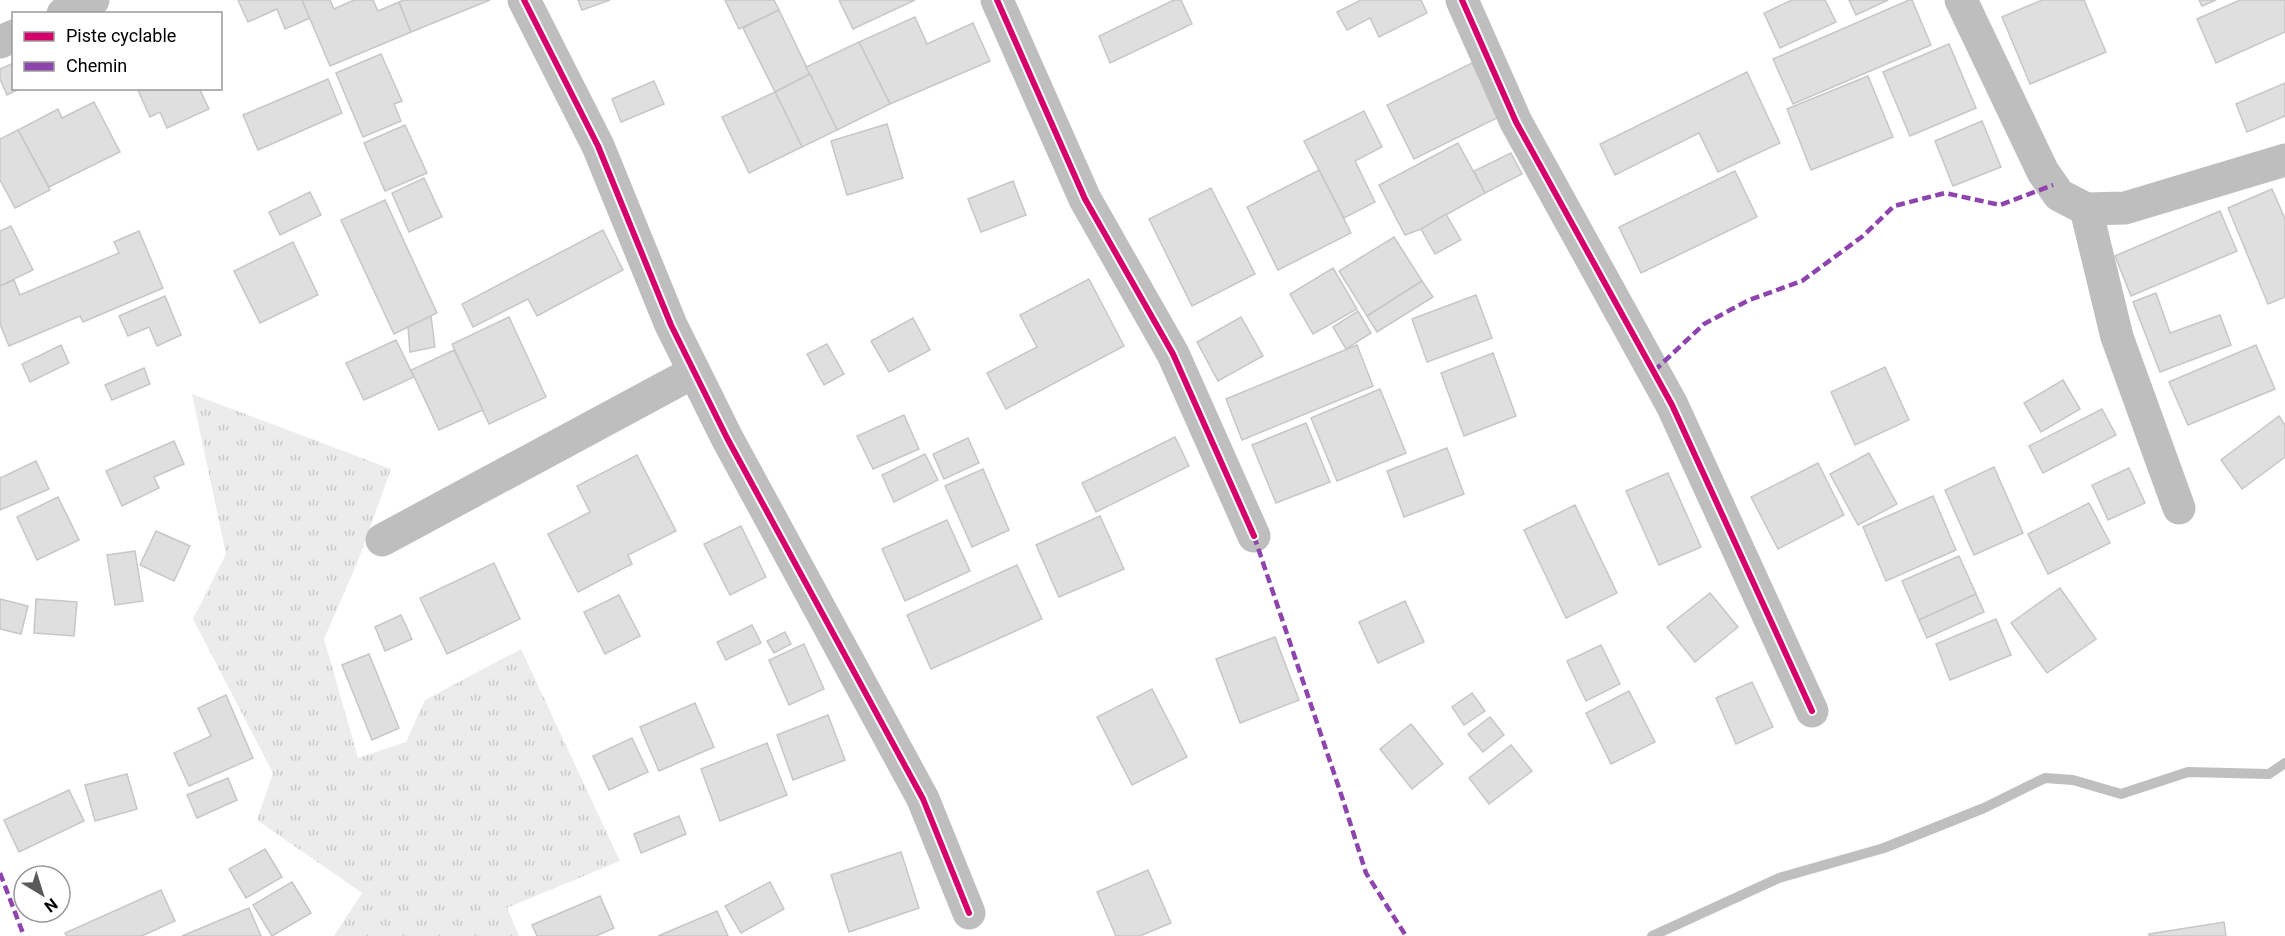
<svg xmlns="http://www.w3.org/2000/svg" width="2285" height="936" viewBox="0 0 2285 936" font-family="Roboto,sans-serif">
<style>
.grass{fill:url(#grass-tufts)}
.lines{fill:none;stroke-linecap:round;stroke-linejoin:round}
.stream{stroke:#bfbfbf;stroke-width:10}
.building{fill:#dfdfdf;stroke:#c7c7c7;stroke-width:1.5}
.minor{stroke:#bebebe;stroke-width:33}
.quiet{stroke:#8e44ad;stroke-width:4.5;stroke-dasharray:9 4.5;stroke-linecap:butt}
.cycleway-casing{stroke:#fff;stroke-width:10}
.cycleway{stroke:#d6006c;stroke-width:6}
</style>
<defs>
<pattern id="grass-tufts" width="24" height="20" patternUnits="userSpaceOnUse" patternTransform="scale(1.5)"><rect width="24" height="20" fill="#ececec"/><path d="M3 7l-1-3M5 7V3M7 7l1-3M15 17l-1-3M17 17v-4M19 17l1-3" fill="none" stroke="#c9c9c9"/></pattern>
</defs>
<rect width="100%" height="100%" fill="#fff"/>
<polygon class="grass" points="192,394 391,469 358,561 324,639 358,758 406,742 425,700 521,649 620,861 507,908 519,936 334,936 362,893 257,820 273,773 193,619 226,554"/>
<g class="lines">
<polyline class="stream" points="1652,936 1779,878 1884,848 1984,808 2045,778 2073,780 2121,794 2188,772 2269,774 2285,763"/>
</g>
<g class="building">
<polygon points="238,0 302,0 310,18 285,29 277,9 248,22"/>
<polygon points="302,0 330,0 334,9 354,0 373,0 378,11 399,2 411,32 330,66"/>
<polygon points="404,0 490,0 411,32 399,2"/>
<polygon points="578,0 610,0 582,10"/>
<polygon points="725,0 774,0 779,10 739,29"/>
<polygon points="839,0 915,0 853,29"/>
<polygon points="1174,0 1181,0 1192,24 1110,63 1099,36"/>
<polygon points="1361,0 1421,0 1427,13 1379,37 1370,18 1347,30 1337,12"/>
<polygon points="1792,0 1825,0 1836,22 1780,48 1764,13"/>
<polygon points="1849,0 1888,0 1856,15"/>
<polygon points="1909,0 1912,0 1931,45 1793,104 1773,59"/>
<polygon points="2042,0 2084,0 2106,52 2030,84 2002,17"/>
<polygon points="2199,0 2216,0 2202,6"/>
<polygon points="2240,0 2285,0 2285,32 2216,63 2197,19"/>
<polygon points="779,10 810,74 775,92 743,28"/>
<polygon points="915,17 927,44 973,23 990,61 890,104 859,42"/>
<polygon points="859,42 890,104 837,130 806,67"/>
<polygon points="1949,44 1976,108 1910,136 1883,72"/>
<polygon points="381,54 402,101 394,104 401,121 363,137 336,73"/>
<polygon points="14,63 14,88 21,88 7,95 0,79 0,69"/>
<polygon points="1472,63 1499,117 1414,159 1387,105"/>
<polygon points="1747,72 1780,143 1718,172 1699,133 1615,175 1600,144"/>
<polygon points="810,74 837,130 802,147 775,92"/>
<polygon points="1868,76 1893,137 1811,170 1787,109"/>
<polygon points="328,79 342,113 258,150 243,115"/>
<polygon points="654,81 664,104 621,122 612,99"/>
<polygon points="2285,83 2285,116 2247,132 2236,104"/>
<polygon points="137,88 199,88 209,109 167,128 160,112 150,117"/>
<polygon points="775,92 802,147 749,173 722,117"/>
<polygon points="94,102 120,152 49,187 18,130 58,109 62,118"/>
<polygon points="1364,111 1382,147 1355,161 1375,202 1344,218 1304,141"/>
<polygon points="1982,121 2001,167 1953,186 1935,141"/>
<polygon points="887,124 903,178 847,195 831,141"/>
<polygon points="405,125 427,173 385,191 364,143"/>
<polygon points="18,130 50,190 15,208 0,180 0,139"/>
<polygon points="1458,143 1485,193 1421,229 1405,235 1379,185"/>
<polygon points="1511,153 1522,174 1485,193 1474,171"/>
<polygon points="1319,170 1351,233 1278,270 1247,207"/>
<polygon points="1735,171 1757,217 1641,273 1619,227"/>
<polygon points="424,178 442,217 409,232 392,193"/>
<polygon points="1013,181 1026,215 981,232 968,199"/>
<polygon points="1211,188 1255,274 1192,306 1149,219"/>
<polygon points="2272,189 2285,219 2285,297 2268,304 2228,208"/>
<polygon points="310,192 321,215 280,235 269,212"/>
<polygon points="385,200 437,313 394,334 341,220"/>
<polygon points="2220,211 2237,251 2131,296 2115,256"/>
<polygon points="1446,214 1461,240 1435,254 1421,229"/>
<polygon points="11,226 33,270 0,286 0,231"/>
<polygon points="603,230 623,270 537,316 528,299 473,327 462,304"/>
<polygon points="139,231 163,288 83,322 80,316 9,346 0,324 0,286 14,280 20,295 119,253 114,242"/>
<polygon points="1394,237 1422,281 1367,316 1339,271"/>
<polygon points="293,242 318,295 260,323 234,271"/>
<polygon points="1333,268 1357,309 1313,334 1290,294"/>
<polygon points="1089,279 1124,346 1006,409 987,373 1037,347 1020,315"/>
<polygon points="1422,281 1433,297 1377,332 1367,316"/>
<polygon points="2156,293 2170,333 2220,315 2231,345 2160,372 2133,302"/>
<polygon points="1476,295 1492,338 1427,362 1412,319"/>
<polygon points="165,296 181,335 157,346 149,327 128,336 119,316"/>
<polygon points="1358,311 1371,333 1346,349 1333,327"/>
<polygon points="431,316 435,347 410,352 408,327"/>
<polygon points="509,317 546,397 489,424 452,344"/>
<polygon points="1241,317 1263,356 1218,381 1197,342"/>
<polygon points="913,318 930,350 889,372 871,341"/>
<polygon points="396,340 414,377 364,400 346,363"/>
<polygon points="827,344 844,374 824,385 807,354"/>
<polygon points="61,345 69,363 30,382 22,364"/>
<polygon points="1357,345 1373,386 1242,440 1226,399"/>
<polygon points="2256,345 2275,389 2188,425 2169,382"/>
<polygon points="454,350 483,410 439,430 411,370"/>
<polygon points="1493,353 1516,416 1464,436 1441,373"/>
<polygon points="1885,367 1909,420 1855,445 1831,392"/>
<polygon points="144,368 150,384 112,400 105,385"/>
<polygon points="2063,380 2080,409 2041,432 2024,403"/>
<polygon points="1380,389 1406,453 1337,481 1311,418"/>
<polygon points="2102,409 2116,435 2043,473 2029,446"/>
<polygon points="904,415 919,449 873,469 857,436"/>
<polygon points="2279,416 2285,425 2285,457 2242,489 2221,460"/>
<polygon points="1306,423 1330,482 1276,503 1252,445"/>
<polygon points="1175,437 1189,466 1096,512 1082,483"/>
<polygon points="968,438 979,463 944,479 933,454"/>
<polygon points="174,441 184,464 154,477 159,488 122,506 106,471"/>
<polygon points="1447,448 1464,494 1404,517 1387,471"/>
<polygon points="1869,453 1897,504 1858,525 1830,474"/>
<polygon points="925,454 938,480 894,502 882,475"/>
<polygon points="637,455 676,531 628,555 632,564 578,592 548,534 590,512 577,486"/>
<polygon points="36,461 49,489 0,510 0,478"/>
<polygon points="1818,463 1844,515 1778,549 1751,497"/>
<polygon points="1994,467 2023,533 1974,555 1945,490"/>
<polygon points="2129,468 2145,503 2108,520 2092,485"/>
<polygon points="983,469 1009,530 972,547 945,486"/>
<polygon points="1668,473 1701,547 1659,565 1626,491"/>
<polygon points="1933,496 1956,550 1886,581 1863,527"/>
<polygon points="58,497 79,540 37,560 17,517"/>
<polygon points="2089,503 2110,543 2048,574 2028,534"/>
<polygon points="1575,505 1617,593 1566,618 1524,530"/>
<polygon points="1100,516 1124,569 1059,597 1036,545"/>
<polygon points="947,520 970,571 905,601 882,549"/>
<polygon points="741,526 766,577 730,595 704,544"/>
<polygon points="156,531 190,546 174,581 140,565"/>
<polygon points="135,551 143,601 115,605 107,555"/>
<polygon points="1959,556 1976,594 1919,620 1902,581"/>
<polygon points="494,563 520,619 447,654 420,598"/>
<polygon points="1017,565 1042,619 931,669 907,615"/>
<polygon points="2060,588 2096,639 2047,673 2011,623"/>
<polygon points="1710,593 1738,627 1695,662 1667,627"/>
<polygon points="1976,594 1984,612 1927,638 1919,620"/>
<polygon points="619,595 640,636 605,654 584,612"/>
<polygon points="0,599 28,606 21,634 0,629"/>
<polygon points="36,599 77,602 74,636 34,633"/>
<polygon points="1405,601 1424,642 1378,663 1359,622"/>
<polygon points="401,615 412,639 385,651 375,627"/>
<polygon points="1996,619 2011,655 1950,680 1936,644"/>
<polygon points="752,625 761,643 726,660 717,642"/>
<polygon points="785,632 791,644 774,653 767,641"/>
<polygon points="1275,637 1299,700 1240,723 1216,659"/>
<polygon points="804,644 824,689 789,705 769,660"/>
<polygon points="1601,645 1620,684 1586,701 1567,661"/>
<polygon points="369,654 399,728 372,740 342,665"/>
<polygon points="1752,682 1773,727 1736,744 1716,698"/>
<polygon points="1152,689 1187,757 1132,785 1097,717"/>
<polygon points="1629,691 1655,742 1611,764 1586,713"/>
<polygon points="1472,693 1485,711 1464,725 1452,707"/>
<polygon points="226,695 253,758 189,786 174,753 211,736 198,708"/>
<polygon points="695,703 714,747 659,771 640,727"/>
<polygon points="828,715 845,760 793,780 777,735"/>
<polygon points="1490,717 1504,735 1483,752 1468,734"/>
<polygon points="1411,724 1443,764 1412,789 1380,749"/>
<polygon points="632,738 648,772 609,790 593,756"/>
<polygon points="767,743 787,795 720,821 701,769"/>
<polygon points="1511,745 1532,771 1489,804 1469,778"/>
<polygon points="127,774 137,809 95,821 85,785"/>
<polygon points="228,778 237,800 197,818 187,795"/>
<polygon points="69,790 84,821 19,852 4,820"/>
<polygon points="679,816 686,834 641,853 634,834"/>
<polygon points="265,849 282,877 246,898 229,869"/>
<polygon points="901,852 919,908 849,932 831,875"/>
<polygon points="1148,870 1171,923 1140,936 1116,936 1097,892"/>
<polygon points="292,882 311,913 272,936 253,905"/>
<polygon points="770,882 784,909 741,933 725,906"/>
<polygon points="161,890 175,921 142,936 67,936 65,933"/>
<polygon points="600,896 614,928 596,936 537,936 532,925"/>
<polygon points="249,908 261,936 182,936"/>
<polygon points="717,911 728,936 658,936"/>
<polygon points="2224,922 2226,936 2149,936 2149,934"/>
</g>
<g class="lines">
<g class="minor">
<polyline points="524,0 598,146 671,325 727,438 923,799 969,913"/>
<polyline points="997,0 1085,199 1173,354 1254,536"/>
<polyline points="1462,0 1516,122 1672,405 1812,711"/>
<polyline points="1961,0 2043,172 2059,195 2086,209 2125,208 2285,160"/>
<polyline points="63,14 93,0"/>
<polyline points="0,42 14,36"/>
<polyline points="2086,209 2117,337 2179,508"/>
<polyline points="382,540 694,372"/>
</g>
<g class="quiet">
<polyline points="1654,371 1704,324 1749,300 1802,281 1863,236 1894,206 1945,193 2000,205 2053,185"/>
<polyline points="1254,536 1341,794 1366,873 1406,936"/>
<polyline points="0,873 24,936"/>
</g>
<defs>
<g id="cycleway">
<polyline points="524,0 598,146 671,325 727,438 923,799 969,913"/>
<polyline points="997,0 1085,199 1173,354 1254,536"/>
<polyline points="1462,0 1516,122 1672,405 1812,711"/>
</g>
</defs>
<use href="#cycleway" class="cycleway-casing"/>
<use href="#cycleway" class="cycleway"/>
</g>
<rect x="12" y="12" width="210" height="78" fill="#ffffff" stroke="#999999" stroke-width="1.5"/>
<rect x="24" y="32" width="30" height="9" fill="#d6006c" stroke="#999999" stroke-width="1.5"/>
<text x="66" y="42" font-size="18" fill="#000000">Piste cyclable</text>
<rect x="24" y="62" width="30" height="9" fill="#8e44ad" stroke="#999999" stroke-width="1.5"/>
<text x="66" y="72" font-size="18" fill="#000000">Chemin</text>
<g transform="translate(42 894) rotate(142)"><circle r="28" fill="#ffffff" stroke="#999999" stroke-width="1.5"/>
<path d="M0-4.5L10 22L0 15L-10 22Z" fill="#595959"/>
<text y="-9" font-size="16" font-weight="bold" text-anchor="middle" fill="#000000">N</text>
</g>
</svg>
